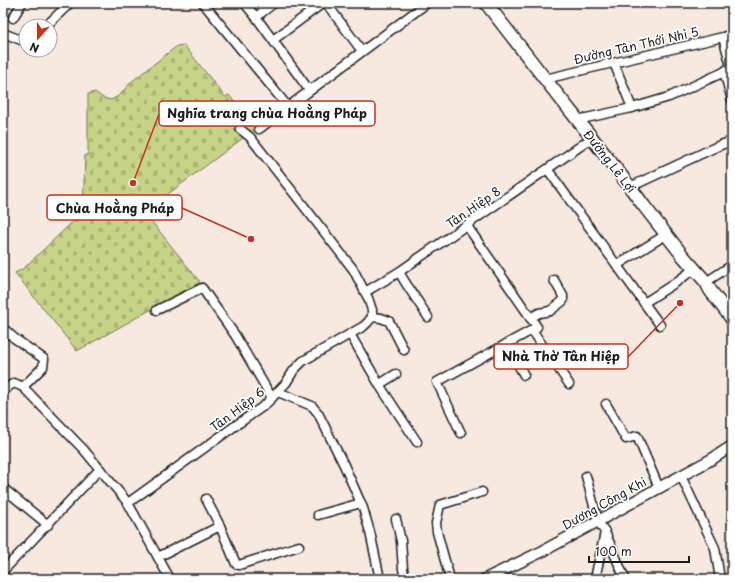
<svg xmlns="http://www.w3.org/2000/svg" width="735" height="582" viewBox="0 0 735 582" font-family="'Playpen Sans',sans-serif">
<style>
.cemetery{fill:url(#cemetery-stones);stroke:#727852}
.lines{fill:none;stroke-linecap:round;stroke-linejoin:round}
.minor-casing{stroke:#1c1c1c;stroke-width:11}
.tertiary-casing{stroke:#1c1c1c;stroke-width:13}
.primary-casing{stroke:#1c1c1c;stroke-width:15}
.minor{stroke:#fff;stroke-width:8}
.tertiary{stroke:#fff;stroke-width:10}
.primary{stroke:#fff;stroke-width:12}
.labels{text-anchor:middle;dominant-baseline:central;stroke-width:3.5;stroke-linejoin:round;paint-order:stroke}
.street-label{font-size:12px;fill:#1c1c1c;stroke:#fff}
.leader{fill:none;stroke:#c8321e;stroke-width:1.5}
.callout-dot{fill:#c8321e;stroke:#fff;stroke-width:1.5}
.callout{fill:#fff;stroke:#c8321e;stroke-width:1.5}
.callout-label{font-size:13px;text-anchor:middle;font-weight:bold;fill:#1c1c1c}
</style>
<defs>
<pattern id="cemetery-stones" width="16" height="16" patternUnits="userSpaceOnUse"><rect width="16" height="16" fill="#c7d488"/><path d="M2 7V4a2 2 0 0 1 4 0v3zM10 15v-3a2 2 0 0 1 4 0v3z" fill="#aab575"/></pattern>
</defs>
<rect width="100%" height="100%" fill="#f6e9df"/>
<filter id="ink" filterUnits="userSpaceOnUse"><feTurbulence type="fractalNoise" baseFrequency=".025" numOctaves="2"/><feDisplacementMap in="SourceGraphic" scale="8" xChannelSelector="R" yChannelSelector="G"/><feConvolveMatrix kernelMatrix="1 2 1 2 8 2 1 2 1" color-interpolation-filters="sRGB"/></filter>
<g filter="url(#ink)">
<polygon class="cemetery" points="184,45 225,97 229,95 255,129 144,212 200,282 77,351 15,273 24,268 83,212 85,155 88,155 88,94 95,92 103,98 111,100 120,95 131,82 177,46"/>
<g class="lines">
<defs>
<g id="minor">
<polyline points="203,3 288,107"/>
<polyline points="244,3 256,17 274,3"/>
<polyline points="326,3 362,51"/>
<polyline points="256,17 309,90"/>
<polyline points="13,18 22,3"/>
<polyline points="46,26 70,3"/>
<polyline points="3,33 26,42"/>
<polyline points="723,37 731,66 724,72"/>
<polyline points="273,40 323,3"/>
<polyline points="614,63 632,108"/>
<polyline points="545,79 723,37 732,34"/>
<polyline points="577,120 632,108 669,97 724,72 732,100"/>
<polyline points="259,129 288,107 427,3"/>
<polyline points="548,170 660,325"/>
<polyline points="630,187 718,146 732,141"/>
<polyline points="467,226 537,327 532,330 569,384"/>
<polyline points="617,265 667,234"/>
<polyline points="399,272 405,282 428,317"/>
<polyline points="706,282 732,265"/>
<polyline points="365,292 399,272 416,260 592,138"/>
<polyline points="644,303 675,283 694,269"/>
<polyline points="157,310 202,288 235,335 272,398"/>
<polyline points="372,317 381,318 389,321 404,350"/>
<polyline points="530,318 539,313 550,311 563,301 563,296 554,280"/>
<polyline points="3,328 14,338 44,359 43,367 23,387"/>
<polyline points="350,334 380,386 417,442"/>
<polyline points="506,344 524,375"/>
<polyline points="380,384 396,374"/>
<polyline points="3,392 8,387 14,383 23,387 84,450 128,503 170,579"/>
<polyline points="278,392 312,406 318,413 344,465 363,508 370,532 380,579"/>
<polyline points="606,404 626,439 637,436 659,488"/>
<polyline points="461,433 437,382 532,330"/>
<polyline points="586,476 598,521 605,532 625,579"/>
<polyline points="681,476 715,548 720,579"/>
<polyline points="3,488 48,525"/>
<polyline points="128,503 232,428 265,405 286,383 294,370 303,361 364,326 368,322 372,317 372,310 368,298 353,269 250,137 240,129"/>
<polyline points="318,515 361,503"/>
<polyline points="396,519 401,541 403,569 405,579"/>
<polyline points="220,526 236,564 239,565 245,563 299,546"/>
<polyline points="158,557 220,526 206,499"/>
<polyline points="3,571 100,469"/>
<polyline points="450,579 437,532 436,523 440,505 482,492"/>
<polyline points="595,579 605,532"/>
<polyline points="729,579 732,577"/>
</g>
<polyline id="tertiary" points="485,579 543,551 712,459 732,446"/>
<polyline id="primary" points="486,3 545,79 592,138 630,187 644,206 683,256 706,282 710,290 732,319"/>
</defs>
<use href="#minor" class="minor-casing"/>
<use href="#tertiary" class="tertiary-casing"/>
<use href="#primary" class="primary-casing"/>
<use href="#minor" class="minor"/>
<use href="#tertiary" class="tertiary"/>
<use href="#primary" class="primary"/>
</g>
</g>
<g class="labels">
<g class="street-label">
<text transform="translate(636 45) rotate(-13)">Đường Tân Thới Nhì 5</text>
<text transform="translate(610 161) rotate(52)">Đường Lê Lợi</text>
<text transform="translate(473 207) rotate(-35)">Tân Hiệp 8</text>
<text transform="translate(237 409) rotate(-37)">Tân Hiệp 6</text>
<text transform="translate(604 503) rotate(-29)">Dương Công Khi</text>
</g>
</g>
<path class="leader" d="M133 183L159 114M251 239L182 208M680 303L628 357"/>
<g class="callout-dot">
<circle cx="133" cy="183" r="4"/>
<circle cx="251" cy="239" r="4"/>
<circle cx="680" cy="303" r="4"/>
</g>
<g class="callout">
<rect x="159" y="101" width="216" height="25" rx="4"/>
<rect x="47" y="195" width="135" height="25" rx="4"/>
<rect x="494" y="344" width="134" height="25" rx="4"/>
</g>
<g class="callout-label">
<text x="267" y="118">Nghĩa trang chùa Hoằng Pháp</text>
<text x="115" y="213">Chùa Hoằng Pháp</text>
<text x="561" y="361">Nhà Thờ Tân Hiệp</text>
</g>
<rect width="735" height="582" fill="none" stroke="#fff" stroke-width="16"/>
<rect x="8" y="8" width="719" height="566" fill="none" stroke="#1c1c1c" stroke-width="1.5" filter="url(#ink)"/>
<g transform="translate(38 38) rotate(201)"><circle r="19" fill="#ffffff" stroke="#a4a4a4"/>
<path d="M0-3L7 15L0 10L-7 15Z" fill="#c8321e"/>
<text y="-6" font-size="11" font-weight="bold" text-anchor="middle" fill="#1c1c1c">N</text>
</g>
<path d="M589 556v6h100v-6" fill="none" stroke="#1c1c1c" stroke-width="2"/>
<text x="595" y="556" font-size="12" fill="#1c1c1c" stroke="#ffffff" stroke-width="3" paint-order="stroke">100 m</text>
</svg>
